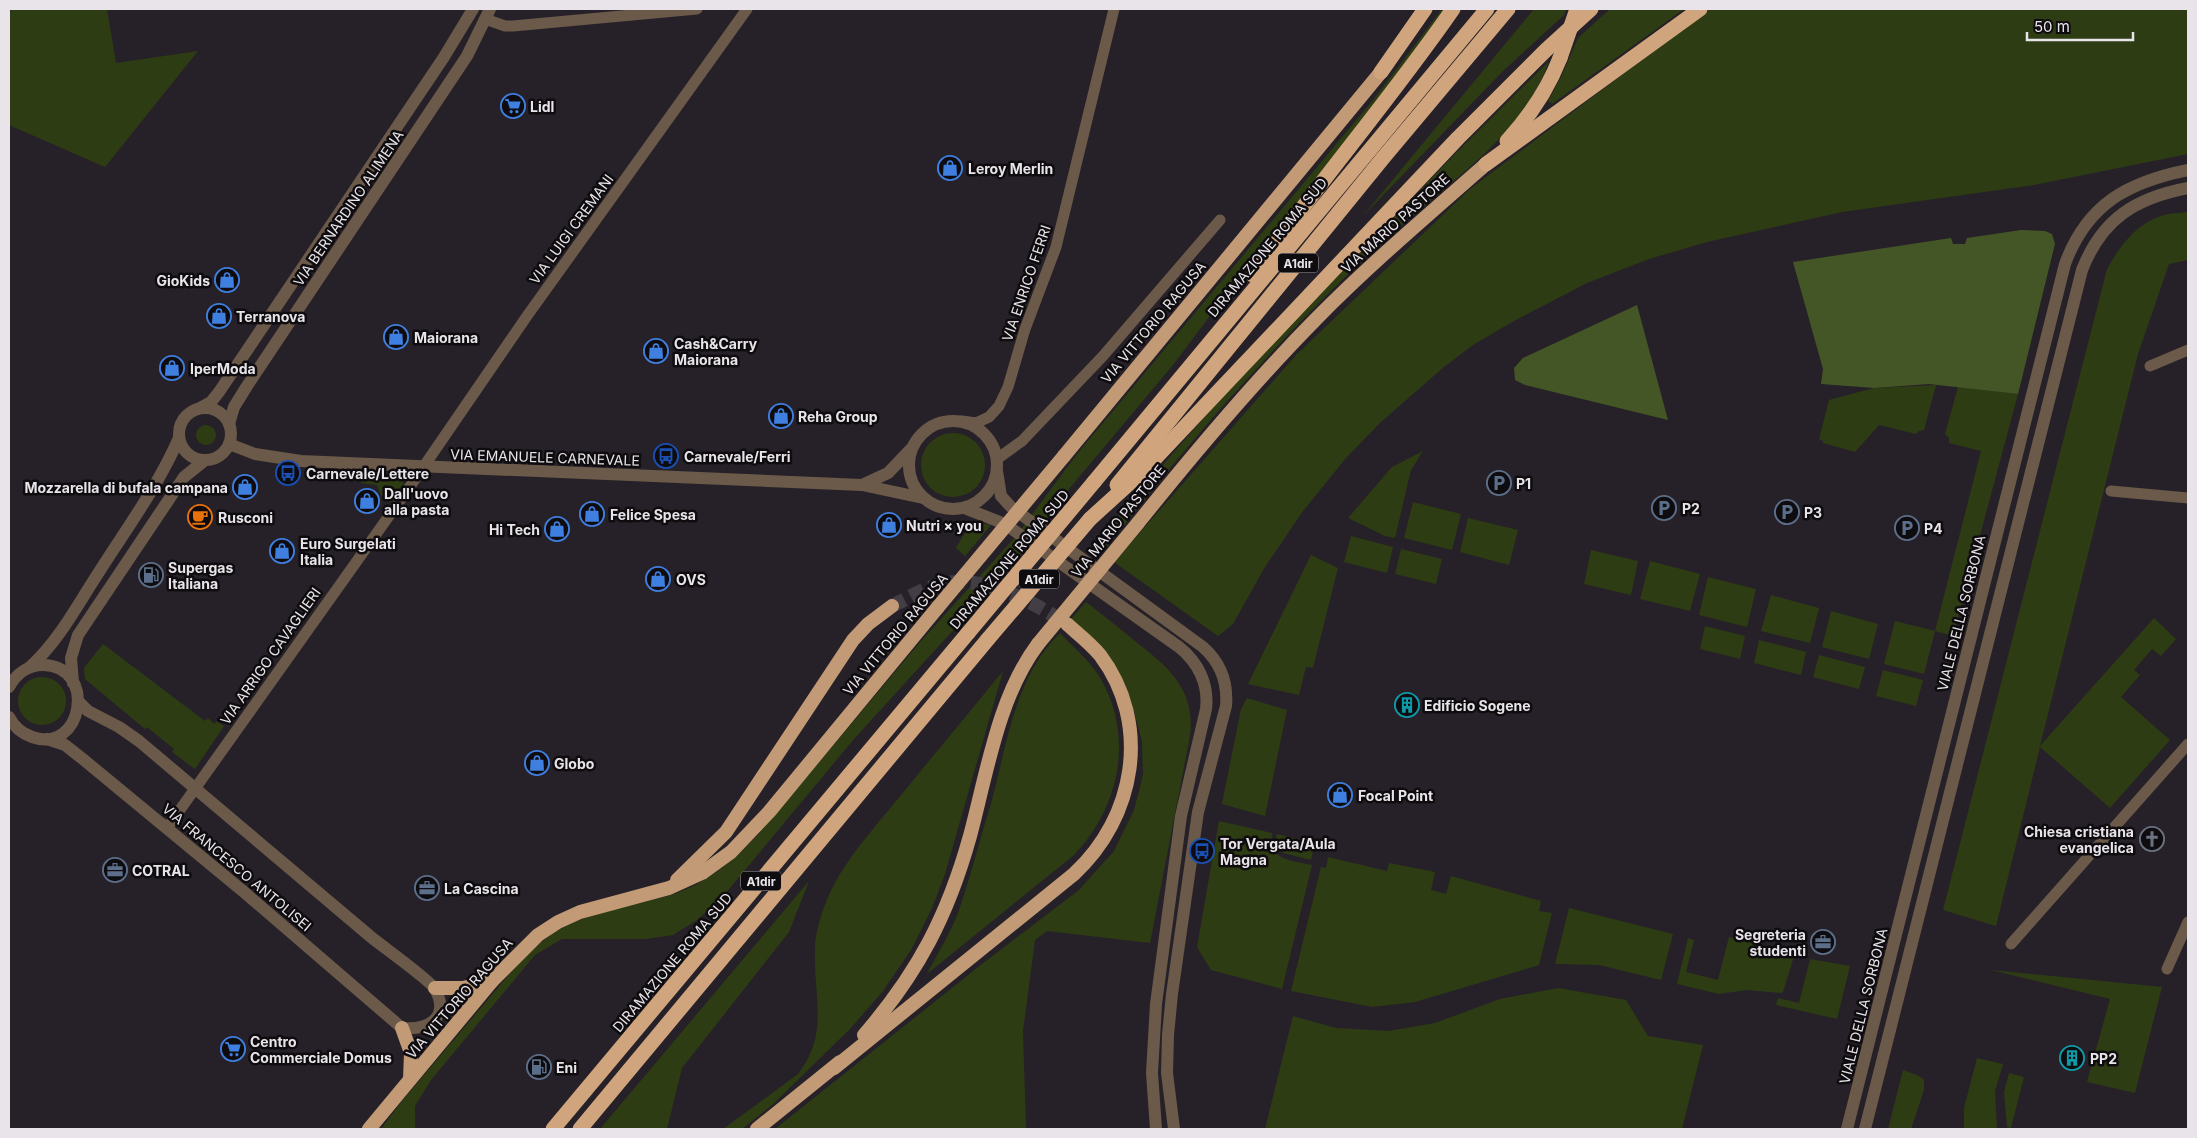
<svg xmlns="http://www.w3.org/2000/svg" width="2197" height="1138" viewBox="0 0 2197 1138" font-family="Inter,sans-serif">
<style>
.green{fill:#2e3c13}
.forest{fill:#455626}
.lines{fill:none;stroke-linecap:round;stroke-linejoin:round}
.trunk-tunnel{stroke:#433e45;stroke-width:14;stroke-dasharray:14 7;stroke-linecap:butt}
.minor{stroke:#6b5a4a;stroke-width:11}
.tertiary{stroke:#6b5a4a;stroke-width:12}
.trunk{stroke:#c29a76;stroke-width:14}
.motorway{stroke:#d0a57d;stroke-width:15}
.trunk-bridge{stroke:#c29a76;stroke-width:14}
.motorway-bridge{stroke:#d0a57d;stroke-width:15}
.labels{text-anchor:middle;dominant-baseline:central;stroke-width:5;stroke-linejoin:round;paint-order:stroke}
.shield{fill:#0e0c0f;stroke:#a7a3a8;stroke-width:1}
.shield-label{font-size:12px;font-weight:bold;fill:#e8e4e9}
.poi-label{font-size:14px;font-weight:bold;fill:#e8e4e9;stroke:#0e0c0f;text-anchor:start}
.street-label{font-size:14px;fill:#e8e4e9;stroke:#0e0c0f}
</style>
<rect width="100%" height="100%" fill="#262128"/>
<g class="green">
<polygon points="11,9 107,9 116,63 198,51 105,167 9,125 9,19"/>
<path d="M1442,9h2l-56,78 -139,177 -76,101 -104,124 -51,70 -164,180 -134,161 -23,20 -24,15 -27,4h-84l-27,16 -104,125 -16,26v23h-34l21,-28 122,-144c11,-9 21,-19 33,-26 39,-24 89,-25 130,-42 27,-12 49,-32 70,-53l164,-195 95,-105 61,-82 296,-354z"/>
<polygon points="1534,9 1566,9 1564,15 1503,71 1362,217"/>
<polygon points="1610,9 1684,9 1552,104 1548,101 1562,75 1578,38"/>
<polygon points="1710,9 2188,9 2188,154 2034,185 1842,212 1707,242 1649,259 1587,283 1512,322 1473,345 1444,367 1381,422 1346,458 1303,511 1265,567 1233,624 1218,636 1114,562 1296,355 1470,189"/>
<path d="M1549,61c-23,68 -86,111 -138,156 -30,25 -58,52 -86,80 -80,80 -154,167 -223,256l-10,-7 145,-166 218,-226z"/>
<path d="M2188,212v48l-19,4 -31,90 -98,392 114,-128 22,21 -15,17 -9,-7 -18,21 6,5 -19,22 49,43 -60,68 -70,-61 -44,179 -53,-16 164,-641c13,-23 28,-44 54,-53 8,-3 19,-3 27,-4z"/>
<polygon points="1936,385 1924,430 1919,431 1916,434 1879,425 1855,452 1823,443 1823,441 1819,439 1829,400 1874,388"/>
<polygon points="1958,387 2018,394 1953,636 1935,631 1924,674 1884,664 1895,621 1935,631 1981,451 1949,443 1949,438 1945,434"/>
<circle cx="206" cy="435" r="10"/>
<circle cx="953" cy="465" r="32"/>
<polygon points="1423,451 1411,470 1395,538 1385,536 1348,518 1392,467"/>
<path d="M362,470l33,3 7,4c4,10 -5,18 -11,26l-10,-8 -4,-10 -16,-2z"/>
<polygon points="1413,502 1461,514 1452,550 1404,538"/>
<polygon points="1468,518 1518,530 1509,565 1460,552"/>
<path d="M980,523l11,2 -26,31 -9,-8c6,-11 11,-21 24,-25z"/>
<polygon points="1351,536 1393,547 1387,573 1344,562"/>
<polygon points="1401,549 1442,559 1436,584 1395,574"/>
<polygon points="1591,550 1638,561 1631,595 1584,584"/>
<polygon points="1311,555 1338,568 1313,668 1306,667 1299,695 1248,684"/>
<polygon points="1650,561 1700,574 1690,611 1640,599"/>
<polygon points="1708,577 1756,589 1747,627 1699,615"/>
<polygon points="1771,595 1819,608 1810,643 1761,631"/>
<path d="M1086,602c17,13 33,26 49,39 33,26 61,48 55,95l-40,207 -103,-12 -12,9 -12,91 3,98h-251l207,-165 97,-74 35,-39 20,-41 5,-19 4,-17 -1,-32 -7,-28 -11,-27 -55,-66z"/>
<polygon points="1831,611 1878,624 1869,659 1822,647"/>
<polygon points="1705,626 1745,636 1740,659 1700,649"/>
<path d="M1060,633c13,14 29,27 39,43 36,59 21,131 -25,179l-147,119c10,-20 23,-40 31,-61 12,-34 21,-71 32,-106 17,-60 23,-128 70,-174z"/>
<polygon points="1759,640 1806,652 1801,675 1754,663"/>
<polygon points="103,644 205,721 208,718 214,724 217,721 224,726 195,769 172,752 174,749 147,727 145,729 85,679 84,668"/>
<polygon points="1819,655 1865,667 1859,689 1813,677"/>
<polygon points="1883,670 1923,680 1916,706 1876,696"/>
<path d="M1003,671l-58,203 -13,34 -21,42 -28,41 -33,38 -78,76 -30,24h-19l75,-55c32,-41 15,-78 17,-124 0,-17 5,-32 11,-48 15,-38 45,-70 71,-102 35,-43 71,-86 106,-129z"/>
<circle cx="42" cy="701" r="24"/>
<polygon points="1247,698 1287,710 1265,816 1222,804 1241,709"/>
<path d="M1219,821l53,12c-4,28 19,27 40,32l-30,124 -71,-19 -14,-23z"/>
<polygon points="1277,834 1315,843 1311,860 1283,853 1275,843"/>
<polygon points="1328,857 1387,871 1389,863 1435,872 1431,890 1446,894 1451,876 1541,901 1539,911 1552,913 1539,965 1415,1002 1372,1007 1291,991 1321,867 1326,868"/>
<polygon points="809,881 789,932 682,1068 667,1129 600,1129"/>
<polygon points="1569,908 1673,934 1661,980 1599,965 1555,964"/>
<polygon points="1729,937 1795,953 1783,992 1781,993 1747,990 1719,994 1677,984 1688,938 1694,940 1686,972 1718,980"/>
<polygon points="1810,959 1850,966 1837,1019 1776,1005 1778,998 1799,1003"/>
<polygon points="1991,970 2162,987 2135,1093 2087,1082 2110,999"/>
<polygon points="1558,988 1626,1000 1648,1036 1703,1045 1682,1129 1265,1129 1293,1016 1336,1028 1388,1031 1435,1023 1500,999"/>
<polygon points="1977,1058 2003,1064 1995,1091 1997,1129 1964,1129 1964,1108"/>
<polygon points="1903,1070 1919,1076 1924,1080 1924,1090 1911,1129 1888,1129"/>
<polygon points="2009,1073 2024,1077 2011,1128 2007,1127 2004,1092"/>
</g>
<g class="forest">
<polygon points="2021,230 2045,231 2052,234 2055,244 2018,394 1929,384 1874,388 1821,384 1823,369 1793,262 1951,238 1953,244 1965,244 1967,238"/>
<polygon points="1637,305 1668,420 1525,385 1515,380 1514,368 1523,358"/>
</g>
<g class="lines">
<path class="trunk-tunnel" d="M892,606c16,-8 32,-18 49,-22 42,-10 92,18 126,40"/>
<g class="minor">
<polyline points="485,19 505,26 513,26 697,9"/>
<polyline points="2150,366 2188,350"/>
<polyline points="962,421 976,423 989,417 999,406 1008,387 1025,329 1056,247 1114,9"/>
<polyline points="997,459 1022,441 1103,356 1220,220"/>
<polyline points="2111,491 2188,498"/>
<polyline points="167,828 411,485 527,316 747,9"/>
<polyline points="2011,944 2188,744"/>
<polyline points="2167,969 2188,922"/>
</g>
<g class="tertiary">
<circle cx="205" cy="434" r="26"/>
<polyline points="198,409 211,402 219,392 444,57 473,9"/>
<circle cx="953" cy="465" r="44"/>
<polyline points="229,424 234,407 247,386 467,56 490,9"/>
<polyline points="229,444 255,454 301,461 862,485 923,498"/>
<path d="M997,471l4,25 10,11 192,140c18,16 25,35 23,59l-28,106 -26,182 -4,41 -1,38 7,56"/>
<polyline points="862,485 888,473 911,449"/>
<path d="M964,508l41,16 174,123c19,15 30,37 27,62l-25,107 -25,188 -4,69 4,56"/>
<path d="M30,667c29,-26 48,-63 69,-95 28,-44 59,-86 80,-134"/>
<polyline points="73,683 71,658 78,635 184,477 204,461"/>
<path d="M9,687c7,-13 19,-22 34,-22 55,1 40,90 -11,72 -11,-4 -18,-10 -23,-20"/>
<path d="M47,739l18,6 19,15 160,132 158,136c25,2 49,-9 33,-39 -4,-8 -53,-43 -64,-52 -78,-65 -154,-131 -232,-196l-20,-14 -31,-16 -9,-9"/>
<path d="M1847,1129l218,-865c22,-60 63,-82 123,-94"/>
<path d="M1865,1129l217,-859c20,-51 53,-72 106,-82"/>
</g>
<g class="trunk">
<polyline points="1064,456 1381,72"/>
<path d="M1138,523c56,-70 114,-139 177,-203 54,-55 113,-105 171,-156"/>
<polyline points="677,880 726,832 853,640 868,624 892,606"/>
<polyline points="435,988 463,988 492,981"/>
<polyline points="402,1028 411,1053 410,1079"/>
<path d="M864,1035c54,-62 84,-120 106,-199 17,-63 28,-139 68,-192"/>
<path d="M834,1068l240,-194c61,-56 78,-150 26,-219 -10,-12 -22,-21 -33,-31"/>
<polyline points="369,1129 492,981 538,935 558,922 580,912 669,888 702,873 731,852 769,812 938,607"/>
<polyline points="757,1129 840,1062"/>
</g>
<g class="motorway">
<polyline points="1381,72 1425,9"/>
<path d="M1507,141c23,-25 41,-52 53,-83"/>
<polyline points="1486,164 1700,9"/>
<path d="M1253,275c64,-91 137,-175 200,-266"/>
<polyline points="1094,482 1487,9"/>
<polyline points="1117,485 1383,158 1508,9"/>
<polyline points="1090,519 1145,469 1458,138 1546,50 1591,9"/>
<polyline points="553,1129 968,633"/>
<polyline points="580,1129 988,639"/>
</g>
<g class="trunk-bridge">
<polyline points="938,607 1064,456"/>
<polyline points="1038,644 1138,523"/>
</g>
<g class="motorway-bridge">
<polyline points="1560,58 1577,9"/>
<polyline points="968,633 1094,482"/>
<polyline points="988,639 1090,519"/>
</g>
</g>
<defs>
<symbol id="supermarket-ring" viewBox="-11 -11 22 22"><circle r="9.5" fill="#0e0c0f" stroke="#3f7fe0" stroke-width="1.5"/><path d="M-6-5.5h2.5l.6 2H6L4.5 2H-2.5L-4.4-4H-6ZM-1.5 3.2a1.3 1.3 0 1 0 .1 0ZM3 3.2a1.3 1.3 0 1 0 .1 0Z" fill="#3f7fe0"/></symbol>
<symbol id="shop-ring" viewBox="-11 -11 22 22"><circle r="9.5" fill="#0e0c0f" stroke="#3f7fe0" stroke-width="1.5"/><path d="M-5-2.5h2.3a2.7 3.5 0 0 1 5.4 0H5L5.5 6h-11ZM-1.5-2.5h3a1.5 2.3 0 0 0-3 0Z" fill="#3f7fe0"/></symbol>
<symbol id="bus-ring" viewBox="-11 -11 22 22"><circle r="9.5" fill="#0e0c0f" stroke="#1a4fb4" stroke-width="1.5"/><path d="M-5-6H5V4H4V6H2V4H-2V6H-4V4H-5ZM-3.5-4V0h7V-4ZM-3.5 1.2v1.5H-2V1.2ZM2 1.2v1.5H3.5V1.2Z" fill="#1a4fb4"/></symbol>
<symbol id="parking-ring" viewBox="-11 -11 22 22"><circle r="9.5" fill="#0e0c0f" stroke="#5c6f8a" stroke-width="1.5"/><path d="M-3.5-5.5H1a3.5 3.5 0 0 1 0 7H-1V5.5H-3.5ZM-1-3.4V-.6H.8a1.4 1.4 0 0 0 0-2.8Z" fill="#5c6f8a"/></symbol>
<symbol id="cafe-ring" viewBox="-11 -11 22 22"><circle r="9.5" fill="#0e0c0f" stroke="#e8710a" stroke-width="1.5"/><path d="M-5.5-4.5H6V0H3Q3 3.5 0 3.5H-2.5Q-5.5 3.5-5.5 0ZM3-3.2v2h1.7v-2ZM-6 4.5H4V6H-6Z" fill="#e8710a"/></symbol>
<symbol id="fuel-ring" viewBox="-11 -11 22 22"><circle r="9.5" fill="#0e0c0f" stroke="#5c6f8a" stroke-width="1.5"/><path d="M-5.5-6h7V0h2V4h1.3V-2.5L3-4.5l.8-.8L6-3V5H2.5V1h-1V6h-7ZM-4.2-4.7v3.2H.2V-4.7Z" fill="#5c6f8a"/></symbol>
<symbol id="building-ring" viewBox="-11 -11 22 22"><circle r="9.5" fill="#0e0c0f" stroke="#0f9aa8" stroke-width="1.5"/><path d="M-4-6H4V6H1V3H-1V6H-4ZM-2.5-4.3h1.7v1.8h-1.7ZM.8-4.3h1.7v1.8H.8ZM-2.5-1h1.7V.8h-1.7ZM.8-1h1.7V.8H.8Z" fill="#0f9aa8"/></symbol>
<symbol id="church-ring" viewBox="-11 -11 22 22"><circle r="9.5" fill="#0e0c0f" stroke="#6b7280" stroke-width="1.5"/><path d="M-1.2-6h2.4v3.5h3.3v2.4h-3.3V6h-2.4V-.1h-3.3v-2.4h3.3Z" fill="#6b7280"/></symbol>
<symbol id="office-ring" viewBox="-11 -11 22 22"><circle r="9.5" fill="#0e0c0f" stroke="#5c6f8a" stroke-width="1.5"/><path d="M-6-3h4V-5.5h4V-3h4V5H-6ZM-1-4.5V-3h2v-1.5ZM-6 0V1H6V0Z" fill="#5c6f8a"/></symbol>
</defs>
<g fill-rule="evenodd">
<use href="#supermarket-ring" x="499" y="92" width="28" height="28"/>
<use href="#shop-ring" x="936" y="154" width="28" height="28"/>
<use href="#shop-ring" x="213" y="266" width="28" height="28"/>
<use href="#shop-ring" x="205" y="302" width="28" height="28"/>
<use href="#shop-ring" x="382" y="323" width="28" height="28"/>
<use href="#shop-ring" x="642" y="337" width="28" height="28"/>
<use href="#shop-ring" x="158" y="354" width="28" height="28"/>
<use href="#shop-ring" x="767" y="402" width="28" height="28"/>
<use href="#bus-ring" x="652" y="442" width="28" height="28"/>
<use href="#bus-ring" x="274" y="459" width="28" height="28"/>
<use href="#parking-ring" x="1485" y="469" width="28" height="28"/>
<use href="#shop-ring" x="231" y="473" width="28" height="28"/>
<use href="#shop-ring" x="353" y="487" width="28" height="28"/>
<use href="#parking-ring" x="1650" y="494" width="28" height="28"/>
<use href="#parking-ring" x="1773" y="498" width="28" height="28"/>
<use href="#shop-ring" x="578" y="500" width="28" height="28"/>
<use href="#cafe-ring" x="186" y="503" width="28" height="28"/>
<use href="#shop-ring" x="875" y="511" width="28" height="28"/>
<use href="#parking-ring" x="1893" y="514" width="28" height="28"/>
<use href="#shop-ring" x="543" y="515" width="28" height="28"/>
<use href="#shop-ring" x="268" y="537" width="28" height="28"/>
<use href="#fuel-ring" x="137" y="561" width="28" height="28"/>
<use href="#shop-ring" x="644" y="565" width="28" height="28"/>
<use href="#building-ring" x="1393" y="691" width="28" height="28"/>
<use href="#shop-ring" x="523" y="749" width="28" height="28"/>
<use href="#shop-ring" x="1326" y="781" width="28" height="28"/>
<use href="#church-ring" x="2138" y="825" width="28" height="28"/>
<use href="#bus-ring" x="1188" y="837" width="28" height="28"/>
<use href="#office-ring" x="101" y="856" width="28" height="28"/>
<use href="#office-ring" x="413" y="874" width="28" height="28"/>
<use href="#office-ring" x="1809" y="928" width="28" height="28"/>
<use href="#supermarket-ring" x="219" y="1035" width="28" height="28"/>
<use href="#building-ring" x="2058" y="1044" width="28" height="28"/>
<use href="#fuel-ring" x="525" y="1053" width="28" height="28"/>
</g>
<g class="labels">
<g class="shield">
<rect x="1278" y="253.5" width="40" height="19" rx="4"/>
<rect x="1019" y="569.5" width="40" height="19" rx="4"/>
<rect x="741" y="871.5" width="40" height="19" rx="4"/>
</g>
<g class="shield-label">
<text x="1298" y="263">A1dir</text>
<text x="1039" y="579">A1dir</text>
<text x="761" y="881">A1dir</text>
</g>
<g class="poi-label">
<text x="530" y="106">Lidl</text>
<text x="968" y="168">Leroy Merlin</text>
<text x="210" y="280" text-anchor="end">GioKids</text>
<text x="236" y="316">Terranova</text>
<text x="414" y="337">Maiorana</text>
<text x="674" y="343">Cash&amp;Carry<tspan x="674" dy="16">Maiorana</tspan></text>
<text x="190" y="368">IperModa</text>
<text x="798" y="416">Reha Group</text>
<text x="684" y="456">Carnevale/Ferri</text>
<text x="306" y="473">Carnevale/Lettere</text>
<text x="1516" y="483">P1</text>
<text x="228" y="487" text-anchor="end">Mozzarella di bufala campana</text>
<text x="384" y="493">Dall'uovo<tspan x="384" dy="16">alla pasta</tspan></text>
<text x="1682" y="508">P2</text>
<text x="1804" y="512">P3</text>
<text x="610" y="514">Felice Spesa</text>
<text x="218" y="517">Rusconi</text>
<text x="906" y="525">Nutri × you</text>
<text x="1924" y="528">P4</text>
<text x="540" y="529" text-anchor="end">Hi Tech</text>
<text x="300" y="543">Euro Surgelati<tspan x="300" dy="16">Italia</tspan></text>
<text x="168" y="567">Supergas<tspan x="168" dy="16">Italiana</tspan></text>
<text x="676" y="579">OVS</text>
<text x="1424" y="705">Edificio Sogene</text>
<text x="554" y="763">Globo</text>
<text x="1358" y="795">Focal Point</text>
<text x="2134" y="831" text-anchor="end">Chiesa cristiana<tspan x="2134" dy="16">evangelica</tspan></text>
<text x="1220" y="843">Tor Vergata/Aula<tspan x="1220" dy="16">Magna</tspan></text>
<text x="132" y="870">COTRAL</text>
<text x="444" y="888">La Cascina</text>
<text x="1806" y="934" text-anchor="end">Segreteria<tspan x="1806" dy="16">studenti</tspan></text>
<text x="250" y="1041">Centro<tspan x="250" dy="16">Commerciale Domus</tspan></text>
<text x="2090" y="1058">PP2</text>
<text x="556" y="1067">Eni</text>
</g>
<g class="street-label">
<text transform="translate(348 208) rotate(-56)">VIA BERNARDINO ALIMENA</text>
<text transform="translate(1395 223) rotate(-42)">VIA MARIO PASTORE</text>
<text transform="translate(571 229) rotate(-54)">VIA LUIGI CREMANI</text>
<text transform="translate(1267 247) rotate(-50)">DIRAMAZIONE ROMA SUD</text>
<text transform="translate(1026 283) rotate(-71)">VIA ENRICO FERRI</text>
<text transform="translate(1153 322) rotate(-50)">VIA VITTORIO RAGUSA</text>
<text transform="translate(545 457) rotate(2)">VIA EMANUELE CARNEVALE</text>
<text transform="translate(1118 521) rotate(-51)">VIA MARIO PASTORE</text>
<text transform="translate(1009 559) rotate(-50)">DIRAMAZIONE ROMA SUD</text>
<text transform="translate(1961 613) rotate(-76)">VIALE DELLA SORBONA</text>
<text transform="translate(895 634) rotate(-50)">VIA VITTORIO RAGUSA</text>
<text transform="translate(270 656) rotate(-55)">VIA ARRIGO CAVAGLIERI</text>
<text transform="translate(237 867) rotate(40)">VIA FRANCESCO ANTOLISEI</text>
<text transform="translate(672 962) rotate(-50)">DIRAMAZIONE ROMA SUD</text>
<text transform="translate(459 998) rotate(-49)">VIA VITTORIO RAGUSA</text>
<text transform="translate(1863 1006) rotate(-76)">VIALE DELLA SORBONA</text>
</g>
</g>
<rect width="2197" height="1138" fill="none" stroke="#e8e4e9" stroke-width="20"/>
<path d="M2027 32v8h106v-8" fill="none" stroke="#e8e4e9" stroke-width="2.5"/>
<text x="2034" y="32" font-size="15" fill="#e8e4e9" stroke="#0e0c0f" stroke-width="4" paint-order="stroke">50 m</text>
</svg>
